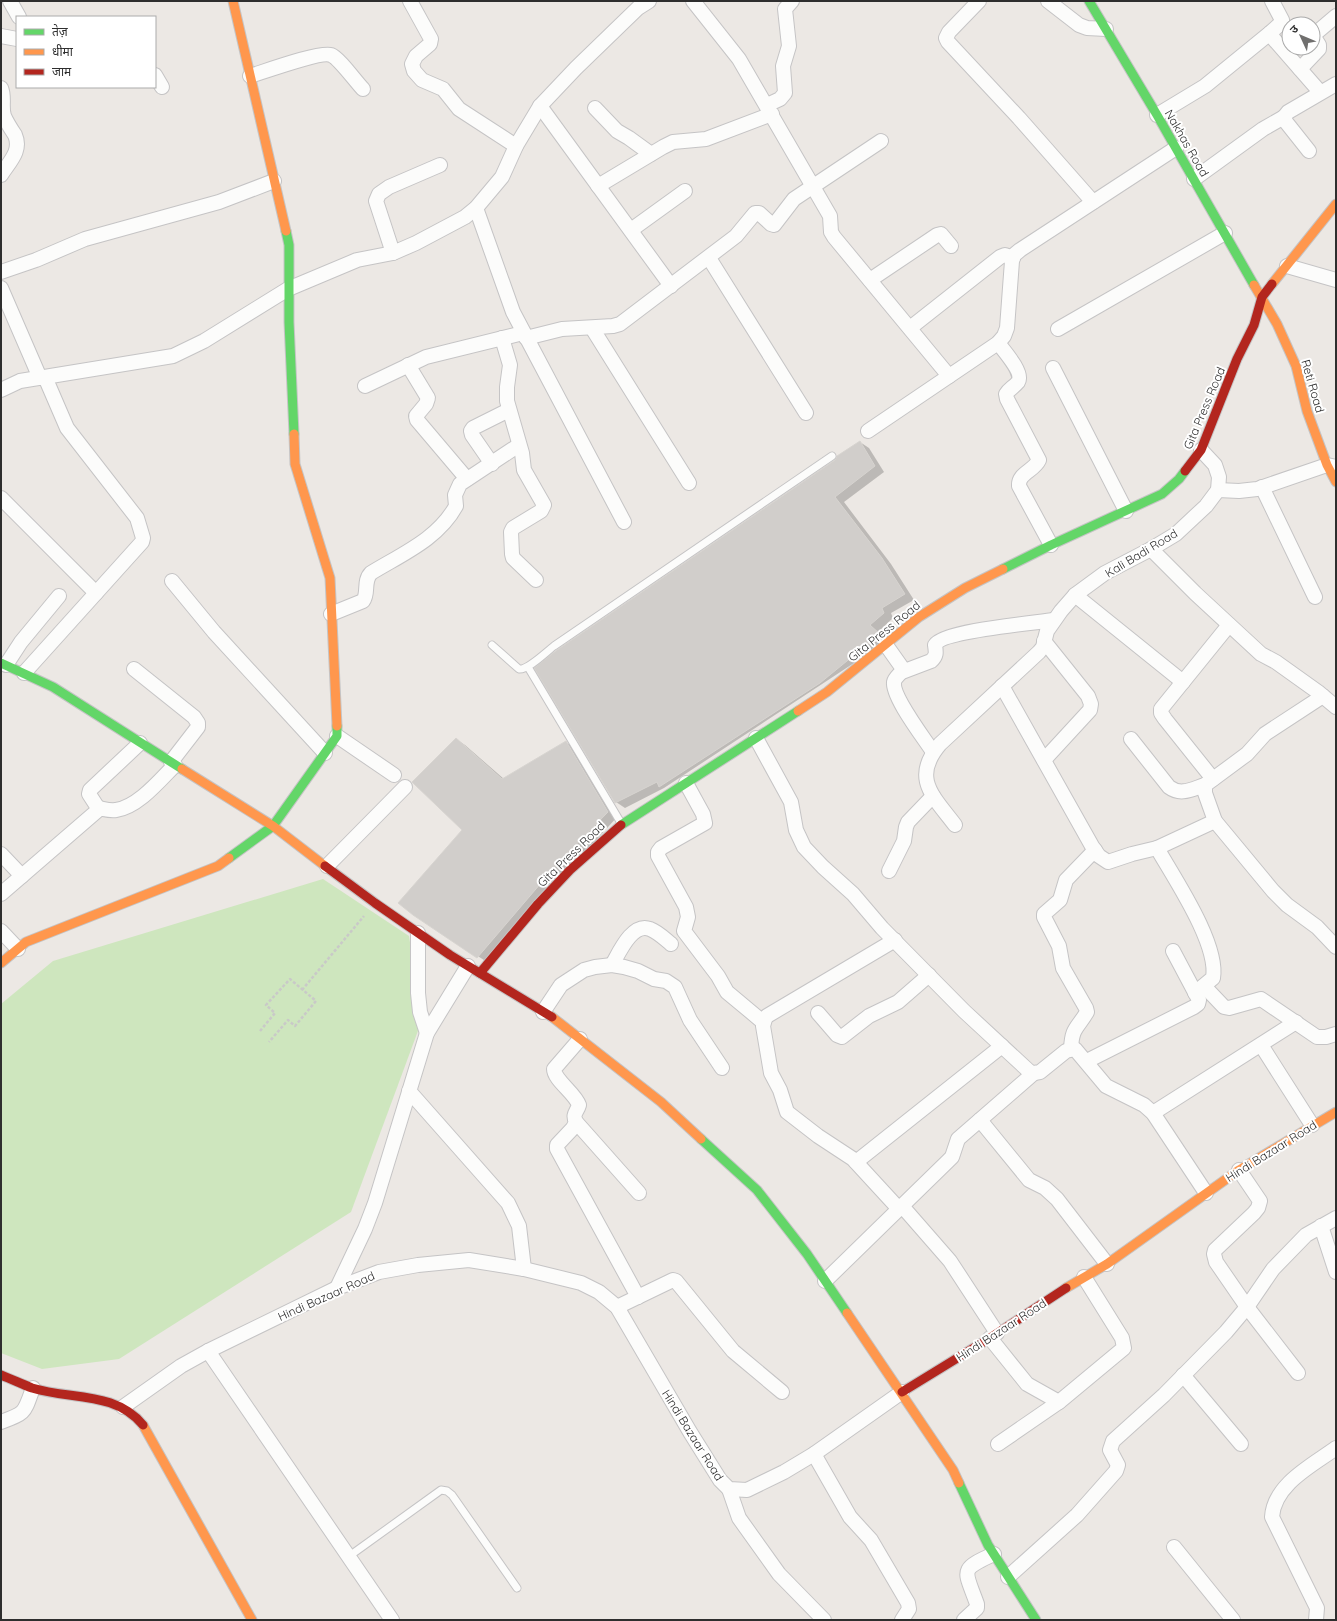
<svg xmlns="http://www.w3.org/2000/svg" width="1337" height="1621" viewBox="0 0 1337 1621" font-family="Quicksand,'Noto Sans Devanagari',sans-serif">
<style>
.green{fill:#cee6be}
.shadow{fill:#0003}
.building{fill:#d1cecb;stroke:#d7d4d0}
.lines{fill:none;stroke-linecap:round;stroke-linejoin:round}
.lane-casing{stroke:#c5c4c5;stroke-width:9}
.street-casing{stroke:#c5c4c5;stroke-width:16}
.fast-casing{stroke:#c5c4c5;stroke-width:11}
.slow-casing{stroke:#c5c4c5;stroke-width:11}
.jam-casing{stroke:#c5c4c5;stroke-width:11}
.path{stroke:#c9c9c8;stroke-width:2.5;stroke-dasharray:3 2;stroke-linecap:butt}
.lane{stroke:#fcfcfb;stroke-width:7}
.street{stroke:#fcfcfb;stroke-width:14}
.fast{stroke:#63d668;stroke-width:9}
.slow{stroke:#ff974d;stroke-width:9}
.jam{stroke:#b3261e;stroke-width:9}
.labels{text-anchor:middle;dominant-baseline:central;stroke-width:4;stroke-linejoin:round;paint-order:stroke}
.street-label{font-size:12px;fill:#2e2e2e;stroke:#fff}
</style>
<rect width="100%" height="100%" fill="#ece8e4"/>
<polygon class="green" points="323,879 409,936 422,1020 351,1212 119,1359 42,1369 1,1353 1,1004 53,961"/>
<g class="shadow">
<polygon points="860,442 869,448 884,472 844,502 891,564 914,600 891,613 893,618 879,631 889,640 664,788 625,808 616,802 836,461"/>
<polygon points="456,739 465,745 504,779 566,742 575,748 617,817 487,962 413,914 463,830"/>
</g>
<g class="building">
<polygon points="860,441 875,466 835,497 882,558 905,594 882,608 884,613 870,625 880,634 820,683 659,787 657,782 615,803 534,668 557,650 835,460 837,456"/>
<polygon points="456,738 502,779 566,741 608,812 559,862 477,958 413,915 398,903 462,830 412,782"/>
</g>
<g class="lines">
<defs>
<g id="lane">
<path d="M492,645l27,24c9,1 27,-17 35,-23l278,-190"/>
<polyline points="528,667 621,823"/>
<polyline points="348,1557 441,1490 447,1491 452,1495 517,1588"/>
</g>
<g id="street">
<polyline points="10,1 19,17"/>
<polyline points="410,1 431,39 430,44 416,56 412,64 414,71 422,80 443,89 459,109 516,146"/>
<polyline points="693,1 739,59 830,216 831,232 834,237 949,376"/>
<polyline points="979,1 949,32 946,38 948,42 1019,118 1093,202"/>
<polyline points="1048,1 1079,25 1087,28 1106,29"/>
<polyline points="1272,1 1282,20 1280,24 1270,33 1272,37 1320,92"/>
<polyline points="1,36 17,39"/>
<polyline points="1300,69 1319,49 1319,45 1314,37 1316,33 1336,16"/>
<polyline points="155,75 162,87"/>
<path d="M250,76c13,-4 71,-25 81,-21 8,3 25,27 32,34"/>
<path d="M1,88c4,9 0,19 3,28 3,7 7,13 11,19 7,16 -6,27 -14,40"/>
<polyline points="767,105 780,99 785,93 783,66 789,46 785,9 792,1"/>
<polyline points="540,106 671,286"/>
<polyline points="595,108 617,131 629,138 651,154"/>
<polyline points="1157,115 1205,86 1270,33"/>
<polyline points="1309,151 1286,122 1284,117 1288,112 1336,84"/>
<polyline points="1194,179 1263,129 1284,117"/>
<polyline points="598,186 663,147 673,142 706,139 772,114"/>
<polyline points="476,208 513,312 624,522"/>
<polyline points="631,230 685,191"/>
<polyline points="393,253 376,201 379,194 389,187 440,165"/>
<polyline points="709,258 806,413"/>
<polyline points="1287,266 1336,280"/>
<polyline points="1,272 36,260 85,239 219,202 274,181"/>
<polyline points="870,280 937,235 941,234 951,246"/>
<polyline points="1,288 40,378"/>
<polyline points="592,328 689,483"/>
<polyline points="910,328 1000,257 1005,255 1013,258"/>
<polyline points="1058,329 1225,233"/>
<polyline points="502,338 510,365 507,387 507,401 522,453 524,470 544,505 541,511 513,528 511,532 512,554 513,558 536,580"/>
<polyline points="526,338 562,329 613,326 620,324 736,236 755,213 759,213 771,224 774,225 794,199 881,141"/>
<path d="M998,343c6,8 26,30 20,39 -4,5 -9,7 -12,12l1,5 32,61c-5,11 -21,13 -20,26l32,59"/>
<polyline points="408,365 428,398 426,404 416,416 417,420 467,479"/>
<polyline points="1053,368 1126,511"/>
<polyline points="365,386 426,357 523,333"/>
<polyline points="1,390 20,381 173,356 204,341 288,289 357,260 393,253 416,243 465,217 476,208 502,177 516,146 540,106 576,68 638,8 649,1"/>
<polyline points="868,431 998,343 1004,336 1007,328 1012,261 1014,255 1020,250 1176,148"/>
<polyline points="492,464 472,435 471,431 473,428 509,410"/>
<polyline points="1262,487 1315,597"/>
<polyline points="1218,490 1239,491 1257,489 1327,465 1336,467"/>
<polyline points="1,498 96,593"/>
<polyline points="1151,549 1195,593 1261,654 1276,662 1318,692 1336,707"/>
<polyline points="172,581 214,632 325,753"/>
<polyline points="1075,595 1183,682"/>
<path d="M331,614l32,-13c6,-8 0,-20 8,-28 31,-19 67,-34 85,-67l-1,-11 5,-11 59,-39"/>
<path d="M886,645l17,24c-2,5 -8,8 -9,13 -2,15 30,56 39,70"/>
<polyline points="6,665 21,642 59,596"/>
<polyline points="134,669 194,717 198,723 198,727 171,762"/>
<path d="M902,672l29,-11c6,-5 5,-9 4,-16 7,-14 100,-22 119,-25"/>
<polyline points="24,673 142,542 143,538 137,518 67,428 45,377"/>
<polyline points="1002,686 1092,846 1099,856 1108,862 1132,854 1157,848 1215,821 1205,793 1205,785 1247,754 1265,734 1323,696"/>
<polyline points="337,736 394,775"/>
<polyline points="756,738 791,802 796,830 804,847 823,867 853,894 882,928 964,1011 1031,1073 1034,1073 1040,1072 1066,1051 1075,1049 1106,1086 1144,1105 1153,1113 1206,1193"/>
<path d="M1131,739l38,48c12,9 23,2 36,-2"/>
<polyline points="1044,760 1090,710 1091,704 1088,696 1044,641"/>
<polyline points="1213,779 1165,719 1161,713 1161,709 1229,625"/>
<polyline points="686,783 703,814 705,823 661,848 658,852 658,856 686,907 688,917 684,931 687,935 718,976 727,992 763,1022"/>
<path d="M98,808c6,1 12,3 18,2 22,-3 44,-30 59,-45"/>
<polyline points="1215,821 1273,891 1287,905 1317,927 1336,947"/>
<path d="M955,825c-22,-29 -44,-47 -15,-81l99,-92 4,-5 4,-16 14,-20 14,-16 30,-22 46,-24 25,-15 30,-28 12,-16 1,-13 -4,-12 -14,-15"/>
<path d="M1157,848c17,30 62,96 56,130l-18,15"/>
<polyline points="1,854 22,876"/>
<polyline points="327,866 405,787"/>
<polyline points="889,871 904,841 906,827 908,822 933,796"/>
<polyline points="1,894 97,811 98,808 89,794 90,790 140,743"/>
<polyline points="1,931 18,949"/>
<polyline points="418,933 418,993 420,1012 427,1033"/>
<polyline points="895,940 767,1016 765,1019 763,1026 771,1073 780,1090 787,1112 818,1136 853,1159 899,1209"/>
<path d="M612,965c7,-12 20,-43 38,-36 8,3 15,10 21,15"/>
<polyline points="1204,986 1224,1007 1229,1008 1261,999 1317,1037 1326,1037 1336,1034"/>
<polyline points="543,1012 561,985 584,970 595,967 612,965 624,967 638,971 654,979 666,981 675,987 690,1020 722,1068"/>
<polyline points="818,1013 837,1035 842,1037 869,1016 898,1002 929,975"/>
<path d="M580,1039l-26,30c0,11 21,24 25,36 -2,7 -7,9 -3,17l-3,6 -16,17v4l81,148"/>
<polyline points="1261,1045 1312,1125"/>
<path d="M1071,1049c1,-22 6,-20 16,-37l-1,-4 -23,-40 -4,-22 -15,-29v-3l16,-14 6,-20 29,-30"/>
<polyline points="1087,1061 1194,1007 1198,1004 1199,1000 1173,951"/>
<polyline points="409,1091 508,1203 519,1226 524,1269"/>
<polyline points="1153,1113 1296,1022"/>
<polyline points="980,1120 1029,1180 1045,1188 1057,1199 1107,1264"/>
<polyline points="576,1122 639,1193"/>
<polyline points="856,1162 1002,1046"/>
<polyline points="1239,1170 1260,1201 1258,1208 1254,1213 1215,1250 1214,1254 1216,1262 1247,1307 1298,1373"/>
<polyline points="902,1206 950,1261 997,1333"/>
<polyline points="1321,1226 1336,1272"/>
<polyline points="825,1281 948,1161 952,1157 958,1139 1034,1073"/>
<polyline points="337,1288 365,1229 375,1203 427,1033 468,966"/>
<polyline points="617,1307 673,1280 676,1281 733,1351 782,1392"/>
<polyline points="990,1338 1027,1384 1059,1402 1124,1348 1122,1338 1084,1277"/>
<polyline points="208,1351 392,1620"/>
<polyline points="1183,1375 1241,1444"/>
<polyline points="123,1407 181,1366 208,1351 337,1288 379,1272 418,1265 469,1260 524,1269 581,1283 599,1292 617,1307 690,1432 720,1480 729,1489 747,1490 784,1472 814,1454 902,1392"/>
<path d="M1,1422c25,-9 23,-9 32,-34"/>
<polyline points="998,1444 1059,1402"/>
<polyline points="814,1454 850,1517 871,1540 908,1603 909,1609 902,1620"/>
<polyline points="729,1489 739,1518 779,1574 824,1620"/>
<polyline points="1174,1547 1233,1620"/>
<polyline points="1008,1577 1077,1515 1116,1471 1118,1465 1110,1450 1113,1441 1164,1395 1226,1332 1247,1307 1273,1269 1306,1235 1336,1218"/>
<path d="M964,1620l13,-12v-4c-12,-34 -19,-34 17,-50"/>
<path d="M1316,1620l1,-12 -45,-91c2,-33 41,-52 64,-69"/>
</g>
<g id="fast">
<polyline points="1089,1 1157,115 1254,285"/>
<polyline points="286,231 289,245 289,322 294,434"/>
<polyline points="1003,569 1051,545 1162,494 1179,479 1185,471"/>
<polyline points="1,663 53,687 182,769"/>
<polyline points="621,825 798,711"/>
<polyline points="229,858 273,826 337,736 337,726"/>
<polyline points="701,1139 757,1190 807,1254 847,1313"/>
<polyline points="959,1483 988,1545 1036,1620"/>
</g>
<g id="slow">
<polyline points="233,1 286,231"/>
<polyline points="1272,284 1336,204"/>
<polyline points="1254,285 1277,324 1296,366 1307,411 1327,465 1336,482"/>
<polyline points="294,434 295,464 330,578 337,726"/>
<polyline points="798,711 827,692 919,617 965,588 1003,569"/>
<polyline points="182,769 273,826 325,866"/>
<polyline points="1,963 26,942 218,866 229,858"/>
<polyline points="552,1017 661,1102 701,1139"/>
<polyline points="1066,1288 1107,1264 1239,1170 1336,1112"/>
<polyline points="847,1313 953,1470 959,1483"/>
<polyline points="143,1425 252,1620"/>
</g>
<g id="jam">
<polyline points="1185,471 1201,450 1237,359 1254,325 1262,297 1272,284"/>
<polyline points="325,866 375,903 450,955 552,1017"/>
<polyline points="480,973 538,904 570,870 621,825"/>
<path d="M1,1375c10,4 21,9 31,13 39,12 83,3 111,37"/>
<polyline points="902,1392 990,1338 1066,1288"/>
</g>
</defs>
<use href="#lane" class="lane-casing"/>
<use href="#street" class="street-casing"/>
<use href="#fast" class="fast-casing"/>
<use href="#slow" class="slow-casing"/>
<use href="#jam" class="jam-casing"/>
<g class="path">
<polyline points="302,990 364,916"/>
<polyline points="260,1031 275,1013 266,1005 290,979 316,1001 295,1026 288,1020 269,1042"/>
</g>
<use href="#lane" class="lane"/>
<use href="#street" class="street"/>
<use href="#fast" class="fast"/>
<use href="#slow" class="slow"/>
<use href="#jam" class="jam"/>
</g>
<g class="labels">
<g class="street-label">
<text transform="translate(1187 143) rotate(60)">Nakhas Road</text>
<text transform="translate(1313 386) rotate(74)">Reti Road</text>
<text transform="translate(1204 408) rotate(-67)">Gita Press Road</text>
<text transform="translate(1141 553) rotate(-31)">Kali Badi Road</text>
<text transform="translate(884 631) rotate(-39)">Gita Press Road</text>
<text transform="translate(571 854) rotate(-44)">Gita Press Road</text>
<text transform="translate(1271 1151) rotate(-32)">Hindi Bazaar Road</text>
<text transform="translate(326 1296) rotate(-24)">Hindi Bazaar Road</text>
<text transform="translate(1001 1330) rotate(-33)">Hindi Bazaar Road</text>
<text transform="translate(693 1435) rotate(58)">Hindi Bazaar Road</text>
</g>
</g>
<rect width="1337" height="1621" fill="none" stroke="#2e2e2e" stroke-width="4"/>
<rect x="16" y="16" width="140" height="72" fill="#ffffff" stroke="#ababab"/>
<rect x="24" y="29" width="20" height="6" fill="#63d668" stroke="#ababab"/>
<text x="52" y="36" font-size="12" fill="#2e2e2e">तेज़</text>
<rect x="24" y="49" width="20" height="6" fill="#ff974d" stroke="#ababab"/>
<text x="52" y="56" font-size="12" fill="#2e2e2e">धीमा</text>
<rect x="24" y="69" width="20" height="6" fill="#b3261e" stroke="#ababab"/>
<text x="52" y="76" font-size="12" fill="#2e2e2e">जाम</text>
<g transform="translate(1301 36) rotate(314)"><circle r="19" fill="#ffffff" stroke="#ababab"/>
<path d="M0-3L7 15L0 10L-7 15Z" fill="#706f6e"/>
<text y="-6" font-size="11" font-weight="bold" text-anchor="middle" fill="#2e2e2e">उ</text>
</g>
</svg>
